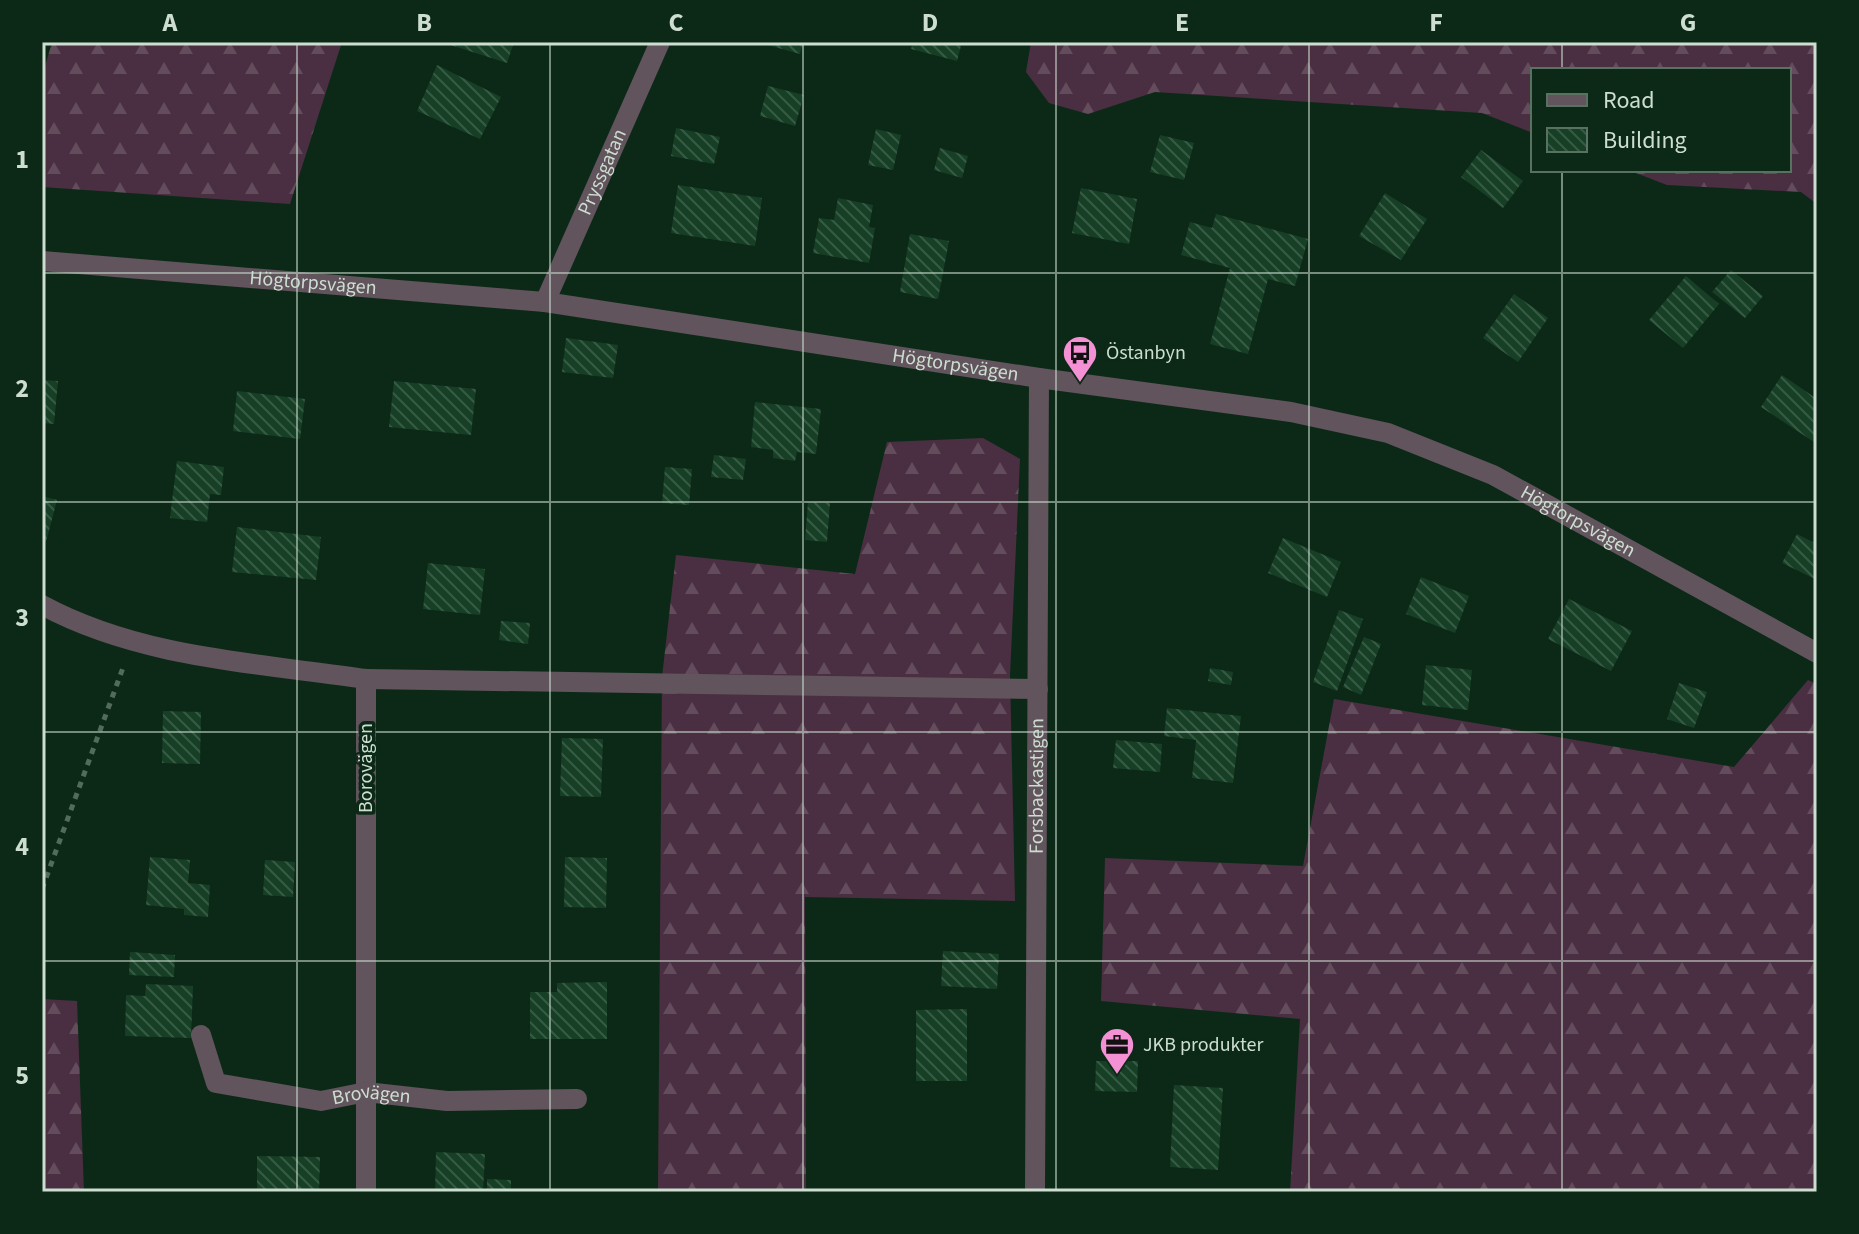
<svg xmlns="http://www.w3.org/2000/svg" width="1859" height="1234" viewBox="0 0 1859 1234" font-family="'Source Sans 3',sans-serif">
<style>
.forest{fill:url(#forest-firs)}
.building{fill:url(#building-back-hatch)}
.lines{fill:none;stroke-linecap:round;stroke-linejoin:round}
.path{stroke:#526b5b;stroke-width:5;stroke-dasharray:6 6;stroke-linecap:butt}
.minor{stroke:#61545c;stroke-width:20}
.grid{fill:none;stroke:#cdded1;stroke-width:2;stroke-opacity:0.55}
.labels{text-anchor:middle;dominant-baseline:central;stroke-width:7;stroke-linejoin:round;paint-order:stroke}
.street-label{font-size:20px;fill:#cdded1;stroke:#0c2917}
.poi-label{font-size:20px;fill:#cdded1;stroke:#0c2917;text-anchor:start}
.neatline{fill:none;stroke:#cdded1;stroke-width:3}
.grid-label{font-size:26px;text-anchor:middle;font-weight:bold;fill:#cdded1}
</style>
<defs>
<pattern id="forest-firs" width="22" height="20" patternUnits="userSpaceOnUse" patternTransform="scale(2)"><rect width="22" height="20" fill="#4a2e41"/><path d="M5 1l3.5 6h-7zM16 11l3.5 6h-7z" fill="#634c5b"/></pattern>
<pattern id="building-back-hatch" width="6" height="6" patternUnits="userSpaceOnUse" patternTransform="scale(2)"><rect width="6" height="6" fill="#163f26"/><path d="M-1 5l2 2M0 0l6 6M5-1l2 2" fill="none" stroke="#375a44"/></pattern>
</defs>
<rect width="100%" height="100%" fill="#0c2917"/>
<g class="forest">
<polygon points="52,42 342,42 290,204 42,187 42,77"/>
<polygon points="1031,42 1817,42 1817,204 1801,192 1667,185 1628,170 1789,170 1789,70 1533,70 1533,133 1482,113 1155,92 1088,114 1049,103 1026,72"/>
<polygon points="983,438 1020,459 1010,675 1015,901 805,897 806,1192 658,1192 662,677 676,555 855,574 887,442"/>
<polygon points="1808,680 1817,684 1817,1192 1290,1192 1300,1019 1101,1001 1105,858 1303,866 1334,699 1734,767"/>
<polygon points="42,999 77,1001 84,1192 42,1192"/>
</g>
<g class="building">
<polygon points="441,42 514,42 507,63"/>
<polygon points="765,42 803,42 800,54 764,44"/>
<polygon points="913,42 962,42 957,61 911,49"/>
<polygon points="437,65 501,97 480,139 417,111"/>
<polygon points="768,86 804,95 795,126 760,116"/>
<polygon points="676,128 720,137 714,164 671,156"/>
<polygon points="876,129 901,135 893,170 868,165"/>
<polygon points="1160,135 1194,143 1184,180 1150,172"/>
<polygon points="940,148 968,156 962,178 934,170"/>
<polygon points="1481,150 1523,181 1503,208 1461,177"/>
<polygon points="678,185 762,198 755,246 671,233"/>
<polygon points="1081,188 1137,199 1129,244 1072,233"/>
<polygon points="1385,193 1427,219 1401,260 1359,236"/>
<polygon points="838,198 873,205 869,227 875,228 869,263 813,253 819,218 834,220"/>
<polygon points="1216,214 1308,239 1295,286 1268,279 1248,354 1210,344 1230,268 1181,255 1190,222 1212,228"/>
<polygon points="910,234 949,241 938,299 900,292"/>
<polygon points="1731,270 1763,296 1745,318 1712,292"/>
<polygon points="1686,276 1719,304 1683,348 1649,320"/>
<polygon points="1514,294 1548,318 1518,362 1483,338"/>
<polygon points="566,338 618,345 613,378 562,372"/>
<polygon points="1782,375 1817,399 1817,438 1814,442 1761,407"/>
<polygon points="42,380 58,381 54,424 42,423"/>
<polygon points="394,381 476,389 471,435 389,427"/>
<polygon points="237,391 305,399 300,439 233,431"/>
<polygon points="755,402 821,409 816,454 797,452 795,461 773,458 773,450 751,447"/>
<polygon points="714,455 746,459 743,480 711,477"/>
<polygon points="177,461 224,467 221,495 210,494 207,522 170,518"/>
<polygon points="665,467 692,469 689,505 662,503"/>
<polygon points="42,496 57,500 46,542 42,541"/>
<polygon points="808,502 830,503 827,542 805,540"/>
<polygon points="237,527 321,537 316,580 232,572"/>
<polygon points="1797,534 1817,544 1817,580 1782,563"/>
<polygon points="1283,538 1341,562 1327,597 1268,573"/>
<polygon points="428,563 485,569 480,615 423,609"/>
<polygon points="1421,577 1469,596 1455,633 1406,614"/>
<polygon points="1569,599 1632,631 1611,671 1548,639"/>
<polygon points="1339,610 1363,619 1337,691 1313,682"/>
<polygon points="501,621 530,623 528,644 499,640"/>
<polygon points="1364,637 1381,644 1361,695 1343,687"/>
<polygon points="1426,665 1472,670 1468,710 1422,705"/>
<polygon points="1210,668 1233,672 1231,685 1208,681"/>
<polygon points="1679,683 1707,692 1694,728 1667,719"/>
<polygon points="1167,708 1241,716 1233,783 1192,778 1196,740 1164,736"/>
<polygon points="163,711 201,712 200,764 162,763"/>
<polygon points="562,738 603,739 601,797 560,796"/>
<polygon points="1116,740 1162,744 1160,772 1113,768"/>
<polygon points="150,857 190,860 188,883 210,885 208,917 184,915 184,909 146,905"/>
<polygon points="565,857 607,858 606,908 564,907"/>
<polygon points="265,860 295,862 293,897 263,895"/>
<polygon points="943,951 999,954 997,989 941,986"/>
<polygon points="130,952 175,955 174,977 129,975"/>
<polygon points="607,982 607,1039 530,1039 530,992 557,992 557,983"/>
<polygon points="146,984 193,986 191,1038 125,1036 126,995 145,996"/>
<polygon points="967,1009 967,1081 916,1081 916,1010"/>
<polygon points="1096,1061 1138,1061 1137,1092 1095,1091"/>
<polygon points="1174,1085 1223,1088 1218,1170 1170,1167"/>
<polygon points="436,1152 485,1154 483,1192 435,1192"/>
<polygon points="257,1156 320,1157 319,1192 257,1192"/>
<polygon points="487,1179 511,1180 511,1192 487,1192"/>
</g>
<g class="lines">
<polyline class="path" points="42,889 124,665"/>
<g class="minor">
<path id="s1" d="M42,261l503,41 494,76 252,34 97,21 105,42 324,178"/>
<path id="s2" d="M545,302l115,-260"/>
<path d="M42,605c98,53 215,58 324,74v513"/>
<polyline points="366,679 1038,689"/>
<path id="s3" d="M201,1035l15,48 105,18 45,-9 81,9 130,-2"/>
<path id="s4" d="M1035,1192l4,-814"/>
</g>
</g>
<path class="grid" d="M297,42v1150M550,42v1150M803,42v1150M1056,42v1150M1309,42v1150M1562,42v28M1562,170v1022M42,273h1775M42,502h1775M42,732h1775M42,961h1775"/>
<defs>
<symbol id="bus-pin" viewBox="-11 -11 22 30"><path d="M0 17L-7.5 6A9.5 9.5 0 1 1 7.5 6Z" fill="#f491d4" stroke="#0c2917"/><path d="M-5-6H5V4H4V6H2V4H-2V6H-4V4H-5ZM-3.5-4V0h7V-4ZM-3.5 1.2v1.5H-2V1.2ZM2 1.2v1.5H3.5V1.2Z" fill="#111"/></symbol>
<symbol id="office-pin" viewBox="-11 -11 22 30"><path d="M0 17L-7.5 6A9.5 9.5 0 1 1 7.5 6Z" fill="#f491d4" stroke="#0c2917"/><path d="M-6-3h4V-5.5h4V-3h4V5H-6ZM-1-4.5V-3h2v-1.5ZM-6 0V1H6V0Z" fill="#111"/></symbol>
</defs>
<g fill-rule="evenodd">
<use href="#bus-pin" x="1060" y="333" width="40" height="54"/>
<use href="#office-pin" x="1097" y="1025" width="40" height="54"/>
</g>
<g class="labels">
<g class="street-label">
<text stroke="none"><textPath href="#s2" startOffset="142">Pryssgatan</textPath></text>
<text stroke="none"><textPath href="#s1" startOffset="272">Högtorpsvägen</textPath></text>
<text stroke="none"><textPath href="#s1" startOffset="920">Högtorpsvägen</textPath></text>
<text stroke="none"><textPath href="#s1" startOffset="1568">Högtorpsvägen</textPath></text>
<text transform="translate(366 768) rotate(-90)">Borovägen</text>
<text stroke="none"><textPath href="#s4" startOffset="406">Forsbackastigen</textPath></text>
<text stroke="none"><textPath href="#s3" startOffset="208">Brovägen</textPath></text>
</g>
<g class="poi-label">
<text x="1106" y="353">Östanbyn</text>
<text x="1143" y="1045">JKB produkter</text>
</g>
</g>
<rect width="1859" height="1234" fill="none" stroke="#0c2917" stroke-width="88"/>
<rect x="1531" y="68" width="260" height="104" fill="#0c2917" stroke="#597161" stroke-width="2"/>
<rect x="1547" y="94" width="40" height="12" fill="#61545c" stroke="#597161" stroke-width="2"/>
<text x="1603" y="108" font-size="24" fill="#cdded1">Road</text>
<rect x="1547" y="128" width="40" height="24" fill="url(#building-back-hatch)" stroke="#597161" stroke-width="2"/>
<text x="1603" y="148" font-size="24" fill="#cdded1">Building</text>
<rect x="44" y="44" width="1771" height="1146" class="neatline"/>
<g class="grid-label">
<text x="170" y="31">A</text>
<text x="424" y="31">B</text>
<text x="676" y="31">C</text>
<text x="930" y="31">D</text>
<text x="1182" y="31">E</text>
<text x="1436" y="31">F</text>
<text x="1688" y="31">G</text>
<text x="22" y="168">1</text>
<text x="22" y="397">2</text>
<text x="22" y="626">3</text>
<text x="22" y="855">4</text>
<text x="22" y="1084">5</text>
</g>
</svg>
